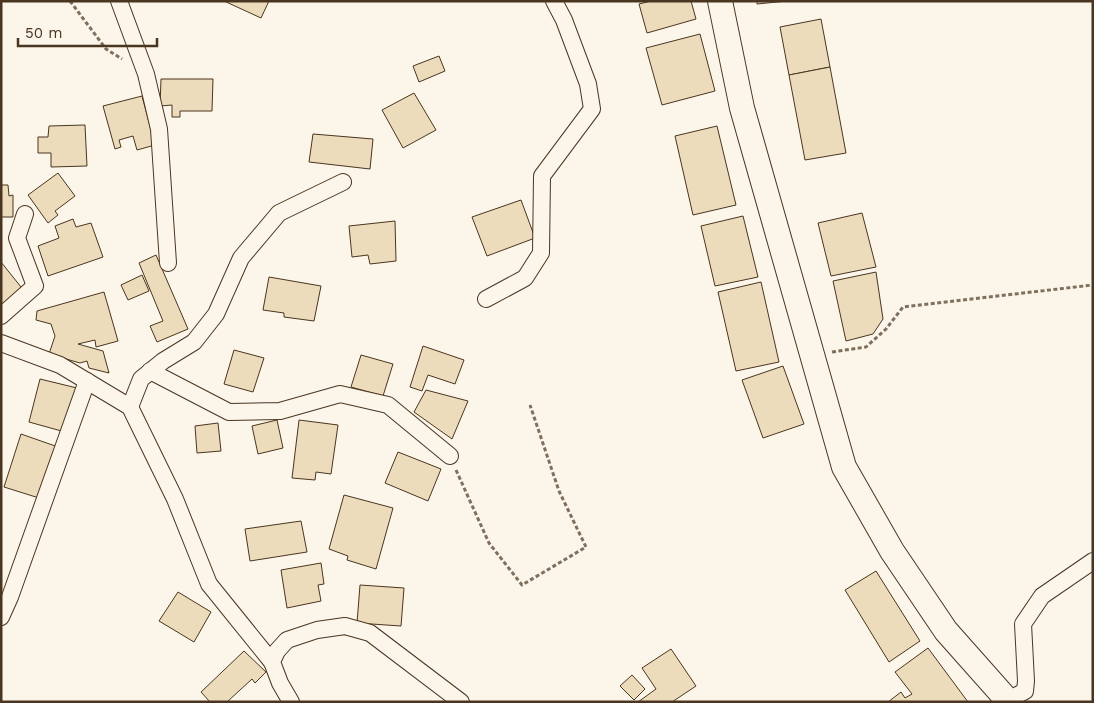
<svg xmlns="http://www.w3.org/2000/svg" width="1094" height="703" viewBox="0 0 1094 703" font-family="'Work Sans',sans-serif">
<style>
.building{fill:#ecdcbc;stroke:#4a3520}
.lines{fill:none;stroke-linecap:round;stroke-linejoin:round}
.street-casing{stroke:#4a3520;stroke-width:18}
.secondary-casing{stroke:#4a3520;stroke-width:26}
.path{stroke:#7f6f5c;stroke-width:3;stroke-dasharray:4 2.5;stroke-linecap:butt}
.street{stroke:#fbf6e9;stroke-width:16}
.secondary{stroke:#fbf6e9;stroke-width:24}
</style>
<rect width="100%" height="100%" fill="#fbf6e9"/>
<g class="building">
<polygon points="224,1 269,1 261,18"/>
<polygon points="651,1 691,1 696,19 647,33 639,4"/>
<polygon points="757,1 787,1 757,4"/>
<polygon points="821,19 830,67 789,75 780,27"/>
<polygon points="700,34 715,91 662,105 646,48"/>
<polygon points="439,56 445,71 419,82 413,66"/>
<polygon points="830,67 846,153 805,160 789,75"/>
<polygon points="161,79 213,79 212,111 180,111 180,117 172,117 172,105 160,106"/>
<polygon points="414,93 436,130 403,148 382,110"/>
<polygon points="142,96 155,145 137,150 133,136 119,140 121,147 115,149 103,106"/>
<polygon points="85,125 87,166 51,167 51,153 38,153 38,137 48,137 49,126"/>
<polygon points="717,126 736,205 693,215 675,136"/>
<polygon points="313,134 373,139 370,169 309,162"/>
<polygon points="58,173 75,196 55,211 58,215 48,223 28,195"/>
<polygon points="1,185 8,185 9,196 13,195 13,217 1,217"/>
<polygon points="521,200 535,238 487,256 472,217"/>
<polygon points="862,213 876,267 831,276 818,223"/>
<polygon points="743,216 758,277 715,286 701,226"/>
<polygon points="73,219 76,227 91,223 103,257 48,276 38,246 59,238 55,226"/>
<polygon points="395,221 396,261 370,264 368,255 352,257 349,226"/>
<polygon points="156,255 188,329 157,342 150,326 163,321 139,263"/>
<polygon points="1,262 25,292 1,311"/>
<polygon points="876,272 883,319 873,334 846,341 833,281"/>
<polygon points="142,275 149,291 128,300 121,285"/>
<polygon points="269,277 321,286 314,321 284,317 284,313 263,310"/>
<polygon points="761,282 779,362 736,371 718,292"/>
<polygon points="104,292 118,341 96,347 95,340 78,344 103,351 109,373 89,368 87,361 80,363 49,354 55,336 51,324 36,320 37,311"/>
<polygon points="423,346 464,360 455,384 428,375 422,391 410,387"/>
<polygon points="234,350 264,358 253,392 224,384"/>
<polygon points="361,355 393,364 383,396 351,387"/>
<polygon points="783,366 804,424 763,438 742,380"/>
<polygon points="40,379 77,388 65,432 29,422"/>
<polygon points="426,390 468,401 452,439 414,412"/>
<polygon points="277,420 283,448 258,454 252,426"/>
<polygon points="299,420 338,425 331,474 316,472 315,480 292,478"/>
<polygon points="218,423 221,451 197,453 195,426"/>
<polygon points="21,434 61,448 39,498 4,487"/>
<polygon points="398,452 441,469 428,501 385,483"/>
<polygon points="344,495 393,508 376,569 347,560 348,556 329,549"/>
<polygon points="301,521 307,552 250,561 245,529"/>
<polygon points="321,563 324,584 318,585 321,601 287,608 281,570"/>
<polygon points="876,571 920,641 889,662 845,590"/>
<polygon points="360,585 404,588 401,626 357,623"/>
<polygon points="178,592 211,612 194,642 159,621"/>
<polygon points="928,648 968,702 888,702 901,692 905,698 912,694 895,672"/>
<polygon points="671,649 696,686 672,702 638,702 656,689 642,668"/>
<polygon points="244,651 266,672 255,683 252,679 227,702 210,702 201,692"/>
<polygon points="632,675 645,689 634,700 620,686"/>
</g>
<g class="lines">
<defs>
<g id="street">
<polyline points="119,1 146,74 159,129 168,263"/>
<polyline points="486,299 525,278 541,253 542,176 592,109 588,84 564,20 554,1"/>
<polyline points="1,316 35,286 17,238 25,214"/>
<polyline points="1,343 60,365 130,407 175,499 209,584 272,662"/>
<polyline points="150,371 229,412 280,411 340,394 388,405 450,456"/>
<polyline points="130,407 141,379 163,361 194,342 216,314 241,258 279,213 343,182"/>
<polyline points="1,617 10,597 87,381"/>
<polyline points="1008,700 1025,691 1026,681 1023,624 1042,596 1093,561"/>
<polyline points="291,702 280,683 272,662 277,651 287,640 317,630 345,626 370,633 461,702"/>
</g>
<polyline id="secondary" points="720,1 742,108 844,467 892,551 946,631 1009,702"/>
</defs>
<use href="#street" class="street-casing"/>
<use href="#secondary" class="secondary-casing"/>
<g class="path">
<polyline points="70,1 106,49 122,59"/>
<polyline points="832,352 866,347 886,329 903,307 1093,285"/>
<polyline points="456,470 489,543 522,585 586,547 559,491 530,405"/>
</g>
<use href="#street" class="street"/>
<use href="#secondary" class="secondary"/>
</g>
<rect width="1094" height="703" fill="none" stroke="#4a3520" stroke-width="5"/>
<path d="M18 38v8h139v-8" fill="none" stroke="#4a3520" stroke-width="2.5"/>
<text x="25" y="38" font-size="15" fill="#4a3520" stroke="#fbf6e9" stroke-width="4" paint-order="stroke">50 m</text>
</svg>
